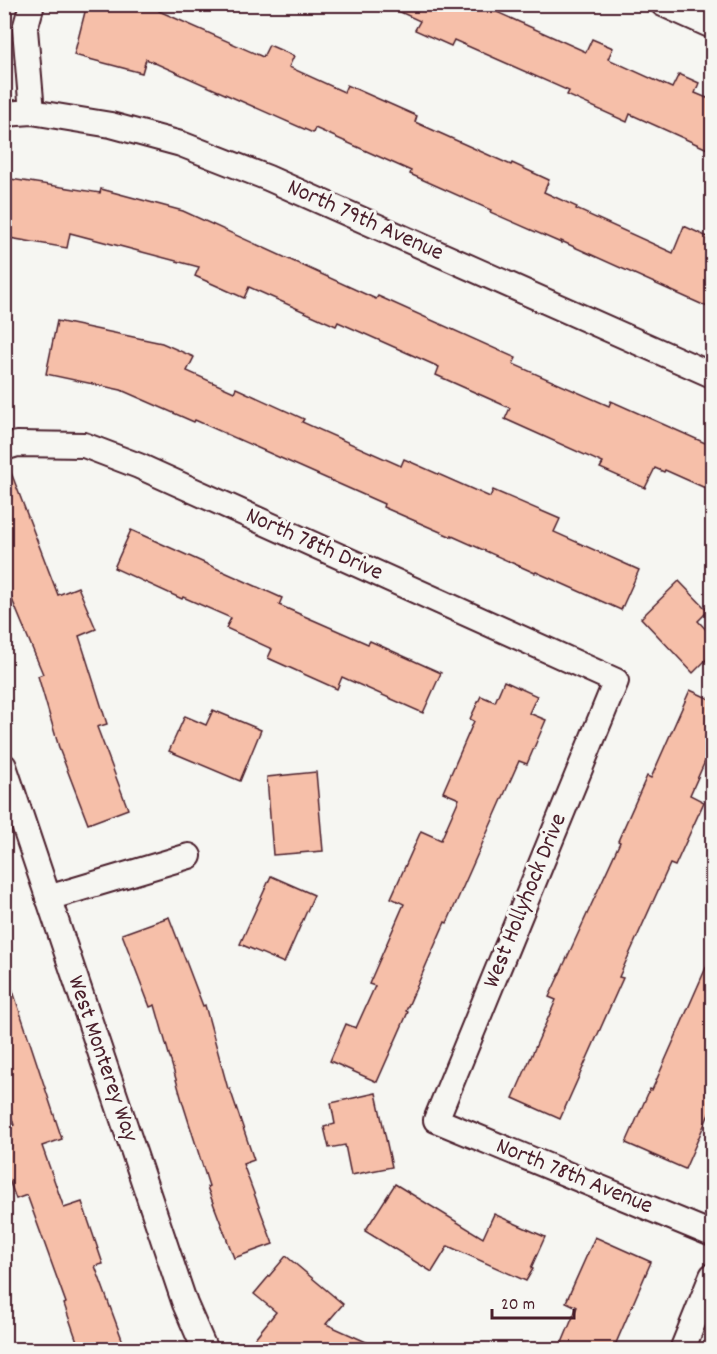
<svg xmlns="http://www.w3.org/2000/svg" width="717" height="1354" viewBox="0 0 717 1354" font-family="Dekko,sans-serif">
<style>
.building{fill:#f6bfa9;stroke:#4a1f2b;stroke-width:1.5}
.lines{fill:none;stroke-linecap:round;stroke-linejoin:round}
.minor-casing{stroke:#4a1f2b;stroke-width:28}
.minor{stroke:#f6f6f2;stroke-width:24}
.labels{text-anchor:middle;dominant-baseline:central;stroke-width:6;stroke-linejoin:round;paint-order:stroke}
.street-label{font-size:24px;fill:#4a1f2b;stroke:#f6f6f2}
</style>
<rect width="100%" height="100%" fill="#f6f6f2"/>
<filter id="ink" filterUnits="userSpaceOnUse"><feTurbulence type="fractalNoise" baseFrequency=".0167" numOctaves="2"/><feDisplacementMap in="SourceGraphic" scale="12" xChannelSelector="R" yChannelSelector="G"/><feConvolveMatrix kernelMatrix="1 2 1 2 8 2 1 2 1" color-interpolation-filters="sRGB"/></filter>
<g filter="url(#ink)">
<g class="building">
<polygon points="87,4 161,4 159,11 263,57 269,45 294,56 289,67 344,92 347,85 417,116 415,122 511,165 512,163 549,180 544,192 577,207 576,209 673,253 684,226 712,239 712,309 561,241 561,243 490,212 491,210 410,174 411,171 315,128 313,133 146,59 142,73 74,55"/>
<polygon points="383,4 479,4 586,52 592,39 613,48 608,59 672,88 679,74 699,83 695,93 712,100 712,151 630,114 627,122 567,95 569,91 454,40 451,46 415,30 420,21"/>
<polygon points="4,178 100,193 101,189 183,211 376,299 378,296 516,358 513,364 609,406 611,401 712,446 712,491 665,470 664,472 655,468 645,488 600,468 603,463 505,419 510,408 436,375 439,367 338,322 336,326 249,287 244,298 195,276 199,267 70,233 67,248 4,237"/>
<polygon points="57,321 162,343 194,357 187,371 234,392 236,388 304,419 302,422 401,466 404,459 490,497 493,490 560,519 554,532 639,570 621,610 536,572 535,573 452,536 452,537 383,507 384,504 195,420 194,422 121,390 46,374"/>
<polygon points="4,462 7,462 58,595 78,587 96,629 79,636 107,724 97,727 128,809 88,824 60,751 38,676 43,674 4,580"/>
<polygon points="131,530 282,598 279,605 368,644 370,641 441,673 423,713 342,677 337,689 268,658 272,649 226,628 231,618 183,597 182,599 114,568"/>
<polygon points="679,581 708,611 698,621 712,636 712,654 693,673 641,618"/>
<polygon points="504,681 537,696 529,713 546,720 527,764 519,761 447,923 445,922 406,1011 408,1012 377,1082 330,1061 346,1024 356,1028 375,986 369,984 404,904 391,898 421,831 441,840 459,799 443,792 474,721 470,719 481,696 495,702"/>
<polygon points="690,690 712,700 712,759 707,757 690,795 704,802 675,866 670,864 619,977 623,978 560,1119 513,1098 556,1000 549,997 620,842 618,841 647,776 651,778"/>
<polygon points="213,710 261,730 240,781 169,751 185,716 206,725"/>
<polygon points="316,772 323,851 273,855 267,777"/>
<polygon points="271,876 314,895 284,963 240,944"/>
<polygon points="169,917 203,1006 205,1005 228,1089 230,1089 254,1160 243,1164 273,1244 234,1258 207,1187 209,1186 183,1104 155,1005 150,1007 122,934"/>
<polygon points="712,954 712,1107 685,1169 626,1143 650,1089 652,1090"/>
<polygon points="4,979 9,979 62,1139 42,1146 64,1208 82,1202 103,1264 95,1266 126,1350 80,1350 64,1304 66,1303 27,1195 16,1199 4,1166 4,1129 14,1125 4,1095"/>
<polygon points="376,1093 392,1167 351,1175 345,1145 329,1148 324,1127 335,1124 331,1103"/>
<polygon points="395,1184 483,1238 494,1214 545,1237 531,1268 533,1269 526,1281 448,1246 432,1272 365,1231"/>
<polygon points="595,1237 651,1262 613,1350 559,1350 577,1307 566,1302"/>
<polygon points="286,1256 343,1304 326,1324 384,1350 269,1350 255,1338 276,1312 254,1294"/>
</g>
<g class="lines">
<defs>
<g id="minor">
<polyline points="663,4 712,26"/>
<polyline points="32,112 25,29 32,4"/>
<polyline points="4,114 32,112 111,125 181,144 268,178 712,375"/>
<polyline points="4,448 17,444 84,445 139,466 616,681 436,1120 712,1234"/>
<polyline points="4,766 185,1304 205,1350"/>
<polyline points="48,898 189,856"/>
<polyline points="682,1350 712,1276"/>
</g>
</defs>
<use href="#minor" class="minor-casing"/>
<use href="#minor" class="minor"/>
</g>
</g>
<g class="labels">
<g class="street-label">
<text transform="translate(365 221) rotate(24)">North 79th Avenue</text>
<text transform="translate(314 545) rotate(24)">North 78th Drive</text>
<text transform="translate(526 901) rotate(-68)">West Hollyhock Drive</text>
<text transform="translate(102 1059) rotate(71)">West Monterey Way</text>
<text transform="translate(574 1177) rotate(22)">North 78th Avenue</text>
</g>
</g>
<rect width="717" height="1354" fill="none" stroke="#f6f6f2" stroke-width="24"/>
<rect x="12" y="12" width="693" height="1330" fill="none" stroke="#4a1f2b" stroke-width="2" filter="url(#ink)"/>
<path d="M492 1309v9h82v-9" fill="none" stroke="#4a1f2b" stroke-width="3"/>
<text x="501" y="1309" font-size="18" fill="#4a1f2b" stroke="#f6f6f2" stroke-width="4.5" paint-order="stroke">20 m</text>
</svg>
